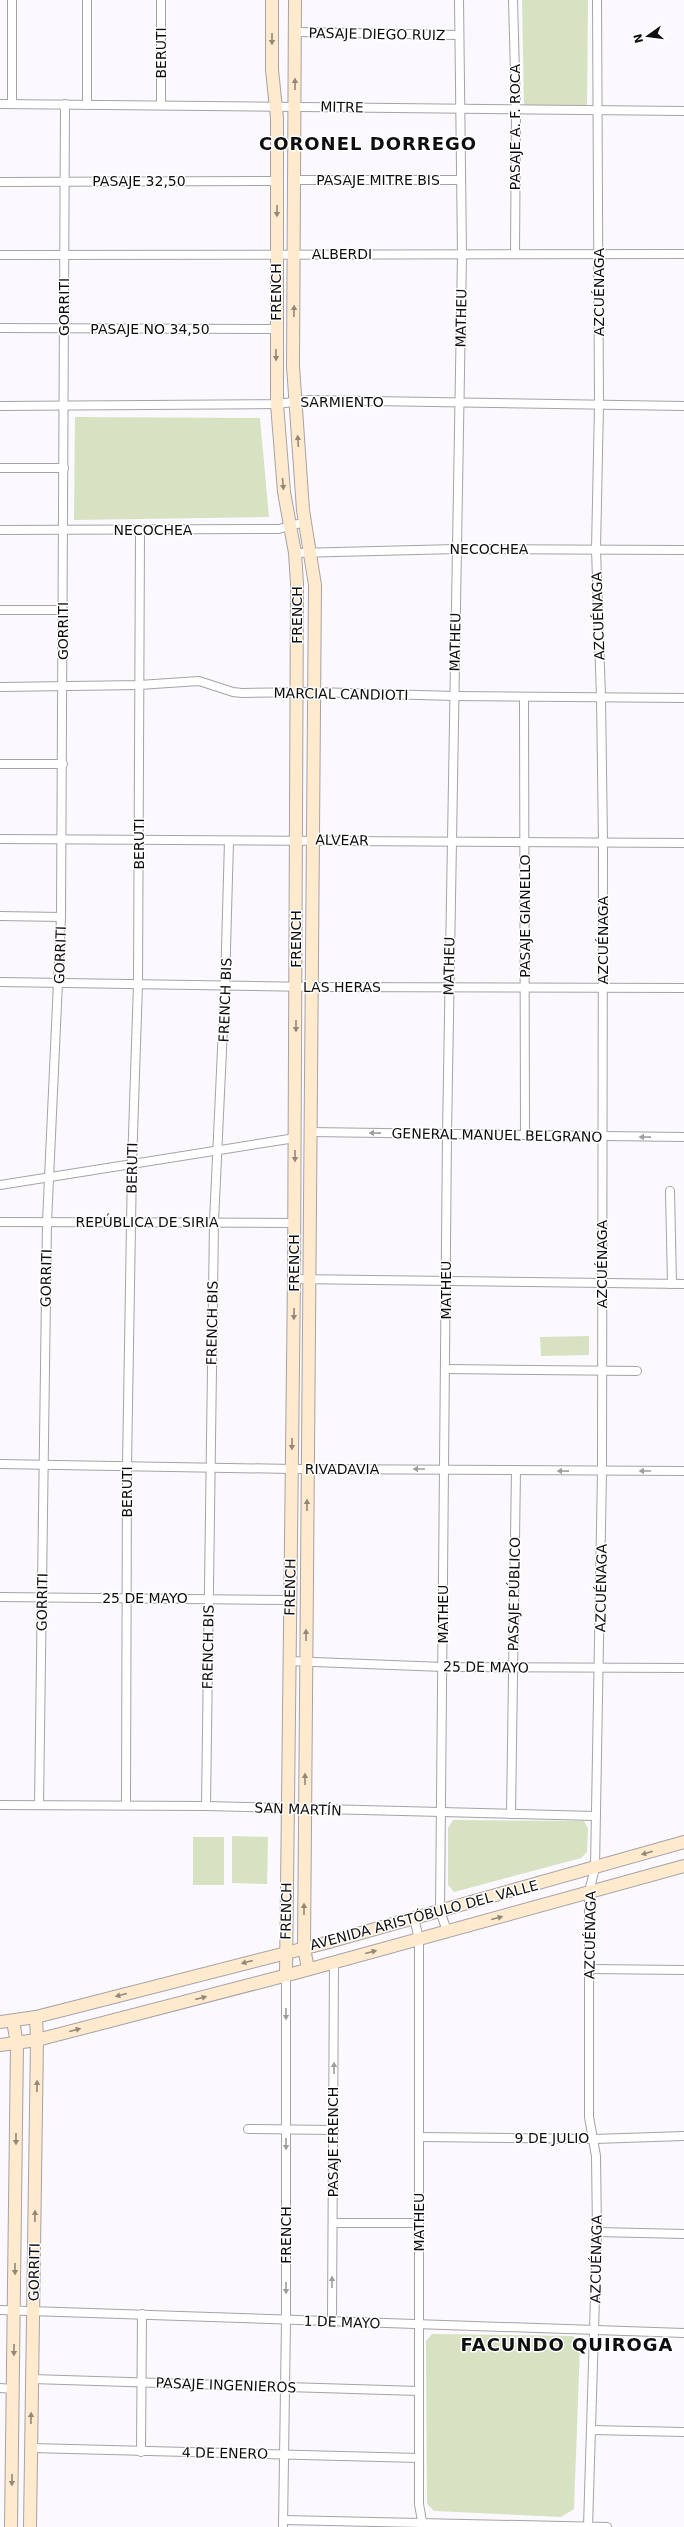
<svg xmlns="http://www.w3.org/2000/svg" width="684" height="2527" viewBox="0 0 684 2527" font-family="'DejaVu Sans',sans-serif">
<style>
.green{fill:#d6e2c2}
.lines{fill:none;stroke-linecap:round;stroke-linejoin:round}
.minor-casing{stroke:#a4a3a7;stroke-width:10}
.secondary-casing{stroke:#a4a3a7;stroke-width:14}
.minor{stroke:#fff;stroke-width:8}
.secondary{stroke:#ffeace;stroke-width:12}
.oneway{fill:#938778}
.oneway2{fill:#9f9e9f}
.labels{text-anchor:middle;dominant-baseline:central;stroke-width:3;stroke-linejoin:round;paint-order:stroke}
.street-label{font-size:14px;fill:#0e0d0f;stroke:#fff}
.district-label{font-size:18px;font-weight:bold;letter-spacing:1px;fill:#0e0d0f;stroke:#fff}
</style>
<rect width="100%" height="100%" fill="#fbf9fe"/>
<g class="green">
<polygon points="522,0 588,0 587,106 524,105"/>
<polygon points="75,417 260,418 269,517 74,520"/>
<polygon points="589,1336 589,1355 541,1356 540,1337"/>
<polygon points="453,1820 584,1821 588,1828 587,1852 581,1858 454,1892 448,1885 448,1828"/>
<polygon points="232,1836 268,1837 267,1884 232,1883"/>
<rect x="193" y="1837" width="31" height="48"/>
<polygon points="432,2334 573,2336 580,2346 574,2509 561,2517 434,2511 427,2504 426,2341"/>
</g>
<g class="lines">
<defs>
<g id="minor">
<polyline points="513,0 516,110 515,254"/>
<polyline points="295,32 459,35"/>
<polyline points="0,104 684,111"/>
<polyline points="12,104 12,0"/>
<polyline points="87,105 87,0"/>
<polyline points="161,105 161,0"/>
<polyline points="295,180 461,180"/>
<polyline points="0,182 277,181"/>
<polyline points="0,255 684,254"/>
<polyline points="0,328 276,329"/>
<polyline points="0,406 277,404 309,400 684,406"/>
<polyline points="0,468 64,468"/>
<polyline points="0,530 279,529 305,522"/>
<polyline points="295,553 457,549 684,550"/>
<polyline points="0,610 63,610"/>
<polyline points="0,687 139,685 199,681 233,692 242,693 314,692 454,696 684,698"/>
<polyline points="524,697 525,1135"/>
<polyline points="0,764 63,764"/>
<polyline points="0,839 684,843"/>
<polyline points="0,916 61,917"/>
<polyline points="0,982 311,987 684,988"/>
<polyline points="310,1132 684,1137"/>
<polyline points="0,1185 295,1138"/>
<polyline points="670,1191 672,1284"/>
<polyline points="0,1222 295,1223"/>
<polyline points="294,1279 684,1284"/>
<polyline points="446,1369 637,1371"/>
<polyline points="0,1464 292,1469 684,1471"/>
<polyline points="0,1597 289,1600"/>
<polyline points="289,1661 443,1667 684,1668"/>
<polyline points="0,1805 206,1806 595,1816"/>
<polyline points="39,1805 47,1222 61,917 65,104"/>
<polyline points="126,1805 127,1466 132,1165 138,984 140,530"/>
<polyline points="206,1806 214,1222 225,985 229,841"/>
<polyline points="511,1814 516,1470"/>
<polyline points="414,1918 419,1939 419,2504 423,2527"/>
<polyline points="447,1931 440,1911 447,1134 462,254 459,0"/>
<polyline points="590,1969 684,1970"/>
<polyline points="248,2129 334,2130"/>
<polyline points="419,2137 594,2139 684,2136"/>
<polyline points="333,2223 419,2223"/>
<polyline points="597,2232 684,2234"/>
<polyline points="0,2310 684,2333"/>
<polyline points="332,2321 334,1962"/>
<polyline points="32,2379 419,2391"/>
<polyline points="0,2388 13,2389"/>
<polyline points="591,2430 684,2432"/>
<polyline points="31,2448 419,2458"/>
<polyline points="141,2452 142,2314"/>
<polyline points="283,2520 607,2527"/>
<polyline points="283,2527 286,2320 286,1975"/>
<polyline points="588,2527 597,2232 596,2156 589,2117 589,1892 595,1868 602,1471 603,842 601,697 596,549 599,406 597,0"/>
</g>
<g id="secondary">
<polyline points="272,0 272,70 277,118 277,404 284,492 295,553 297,584 294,1279 286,1975"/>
<polyline points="295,0 293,366 303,510 315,585 304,1948 308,1969"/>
<polyline points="0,2022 36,2017 329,1942 684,1842"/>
<polyline points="0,2045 37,2040 299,1972 684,1866"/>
<polyline points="11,2527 17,2044 13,2021"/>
<polyline points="30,2527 37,2040 36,2017"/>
</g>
</defs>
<use href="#minor" class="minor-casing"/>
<use href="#secondary" class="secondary-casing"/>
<use href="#minor" class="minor"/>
<use href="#secondary" class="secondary"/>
</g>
<defs><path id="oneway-solid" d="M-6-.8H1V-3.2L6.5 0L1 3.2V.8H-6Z"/></defs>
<g class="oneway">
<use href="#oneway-solid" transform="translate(272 39) rotate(90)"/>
<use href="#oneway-solid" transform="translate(295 84) rotate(-90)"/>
<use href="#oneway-solid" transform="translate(277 211) rotate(91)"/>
<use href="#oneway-solid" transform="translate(294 311) rotate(-89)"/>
<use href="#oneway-solid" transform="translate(276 355) rotate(89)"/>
<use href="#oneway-solid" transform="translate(298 441) rotate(-94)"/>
<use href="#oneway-solid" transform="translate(283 484) rotate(85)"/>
<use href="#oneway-solid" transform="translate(296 1026) rotate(90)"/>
<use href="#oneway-solid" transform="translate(295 1156) rotate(90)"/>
<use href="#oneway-solid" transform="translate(294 1314) rotate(91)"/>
<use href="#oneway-solid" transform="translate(292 1444) rotate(91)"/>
<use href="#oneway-solid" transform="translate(307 1505) rotate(-90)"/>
<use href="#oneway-solid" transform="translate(306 1635) rotate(-90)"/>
<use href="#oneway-solid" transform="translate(305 1779) rotate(-90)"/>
<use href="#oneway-solid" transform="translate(647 1853) rotate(164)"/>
<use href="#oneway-solid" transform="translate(304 1909) rotate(-90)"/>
<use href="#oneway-solid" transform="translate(497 1918) rotate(-15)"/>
<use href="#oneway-solid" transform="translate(371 1952) rotate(-15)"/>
<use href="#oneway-solid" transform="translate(247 1962) rotate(165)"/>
<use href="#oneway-solid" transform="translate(121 1995) rotate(165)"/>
<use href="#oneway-solid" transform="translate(201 1998) rotate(-15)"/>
<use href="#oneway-solid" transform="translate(75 2030) rotate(-15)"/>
<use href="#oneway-solid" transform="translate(37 2086) rotate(-89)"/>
<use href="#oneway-solid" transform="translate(16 2139) rotate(90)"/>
<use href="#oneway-solid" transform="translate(35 2216) rotate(-89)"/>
<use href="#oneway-solid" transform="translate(15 2269) rotate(90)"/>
<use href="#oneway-solid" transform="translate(14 2350) rotate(91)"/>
<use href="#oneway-solid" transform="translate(31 2418) rotate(-89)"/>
<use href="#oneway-solid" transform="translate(12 2480) rotate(91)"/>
</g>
<g class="oneway2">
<use href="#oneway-solid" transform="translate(375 1133) rotate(-179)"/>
<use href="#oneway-solid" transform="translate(645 1137) rotate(-179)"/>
<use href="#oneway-solid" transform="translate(419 1469) rotate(180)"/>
<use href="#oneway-solid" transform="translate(563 1471) rotate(-179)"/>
<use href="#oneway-solid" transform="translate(645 1471) rotate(180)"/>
<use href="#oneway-solid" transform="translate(286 2014) rotate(90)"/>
<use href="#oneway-solid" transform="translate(334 2068) rotate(-90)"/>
<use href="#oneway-solid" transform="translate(286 2144) rotate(90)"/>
<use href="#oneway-solid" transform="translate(332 2282) rotate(-89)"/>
<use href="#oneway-solid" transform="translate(286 2288) rotate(90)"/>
</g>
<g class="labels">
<g class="street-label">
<text transform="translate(377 34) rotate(1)">PASAJE DIEGO RUIZ</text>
<text transform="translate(161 53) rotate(-90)">BERUTI</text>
<text transform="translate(342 107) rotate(1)">MITRE</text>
<text transform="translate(515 127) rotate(-90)">PASAJE A. F. ROCA</text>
<text x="378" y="180">PASAJE MITRE BIS</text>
<text x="139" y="181">PASAJE 32,50</text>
<text x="342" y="254">ALBERDI</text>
<text transform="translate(276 292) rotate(-90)">FRENCH</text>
<text transform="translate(599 292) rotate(-90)">AZCUÉNAGA</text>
<text transform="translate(64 307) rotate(-90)">GORRITI</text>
<text transform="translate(461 318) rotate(-89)">MATHEU</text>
<text x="150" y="329">PASAJE NO 34,50</text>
<text x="342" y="402">SARMIENTO</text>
<text x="153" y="530">NECOCHEA</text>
<text x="489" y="549">NECOCHEA</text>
<text transform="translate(297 615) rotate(-90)">FRENCH</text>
<text transform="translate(598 616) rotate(-92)">AZCUÉNAGA</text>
<text transform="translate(63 631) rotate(-90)">GORRITI</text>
<text transform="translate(455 642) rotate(-89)">MATHEU</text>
<text transform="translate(341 694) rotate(1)">MARCIAL CANDIOTI</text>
<text transform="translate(342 840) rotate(1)">ALVEAR</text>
<text transform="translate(139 844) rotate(-90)">BERUTI</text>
<text transform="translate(525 916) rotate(-90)">PASAJE GIANELLO</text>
<text transform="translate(296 939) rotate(-90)">FRENCH</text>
<text transform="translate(603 940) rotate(-90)">AZCUÉNAGA</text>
<text transform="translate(60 955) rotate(-88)">GORRITI</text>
<text transform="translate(449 966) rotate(-89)">MATHEU</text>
<text x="342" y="987">LAS HERAS</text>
<text transform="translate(225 1000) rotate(-88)">FRENCH BIS</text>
<text transform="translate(497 1135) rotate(1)">GENERAL MANUEL BELGRANO</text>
<text transform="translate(132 1168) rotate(-89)">BERUTI</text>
<text x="147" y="1222">REPÚBLICA DE SIRIA</text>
<text transform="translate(294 1263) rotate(-90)">FRENCH</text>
<text transform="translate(602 1264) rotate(-90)">AZCUÉNAGA</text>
<text transform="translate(46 1278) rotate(-89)">GORRITI</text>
<text transform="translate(446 1290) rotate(-90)">MATHEU</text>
<text transform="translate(212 1323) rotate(-89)">FRENCH BIS</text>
<text x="342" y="1469">RIVADAVIA</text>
<text transform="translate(127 1492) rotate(-90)">BERUTI</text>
<text transform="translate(290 1587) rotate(-89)">FRENCH</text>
<text transform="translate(601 1588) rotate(-89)">AZCUÉNAGA</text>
<text transform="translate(514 1594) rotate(-89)">PASAJE PÚBLICO</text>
<text x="145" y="1598">25 DE MAYO</text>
<text transform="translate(42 1602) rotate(-89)">GORRITI</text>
<text transform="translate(443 1614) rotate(-90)">MATHEU</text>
<text transform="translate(208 1647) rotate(-89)">FRENCH BIS</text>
<text transform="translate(486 1667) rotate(1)">25 DE MAYO</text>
<text transform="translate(298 1809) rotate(2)">SAN MARTÍN</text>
<text transform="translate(286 1911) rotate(-89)">FRENCH</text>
<text transform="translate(424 1915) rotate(-15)">AVENIDA ARISTÓBULO DEL VALLE</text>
<text transform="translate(590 1935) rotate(-89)">AZCUÉNAGA</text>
<text x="552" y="2138">9 DE JULIO</text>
<text transform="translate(333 2142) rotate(-90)">PASAJE FRENCH</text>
<text transform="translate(419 2222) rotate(-90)">MATHEU</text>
<text transform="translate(286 2235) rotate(-90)">FRENCH</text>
<text transform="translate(596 2259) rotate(-89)">AZCUÉNAGA</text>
<text transform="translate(34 2272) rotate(-89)">GORRITI</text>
<text transform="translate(342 2322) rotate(2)">1 DE MAYO</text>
<text transform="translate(226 2385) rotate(2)">PASAJE INGENIEROS</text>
<text transform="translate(225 2453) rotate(1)">4 DE ENERO</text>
</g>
<g class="district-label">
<text x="368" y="143">CORONEL DORREGO</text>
<text x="567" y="2344">FACUNDO QUIROGA</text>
</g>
</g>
<g transform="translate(648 36) rotate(256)" stroke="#ffffff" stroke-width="3" paint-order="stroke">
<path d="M0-3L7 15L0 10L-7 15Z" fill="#0e0d0f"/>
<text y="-6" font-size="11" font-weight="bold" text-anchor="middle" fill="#0e0d0f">N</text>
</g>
</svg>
